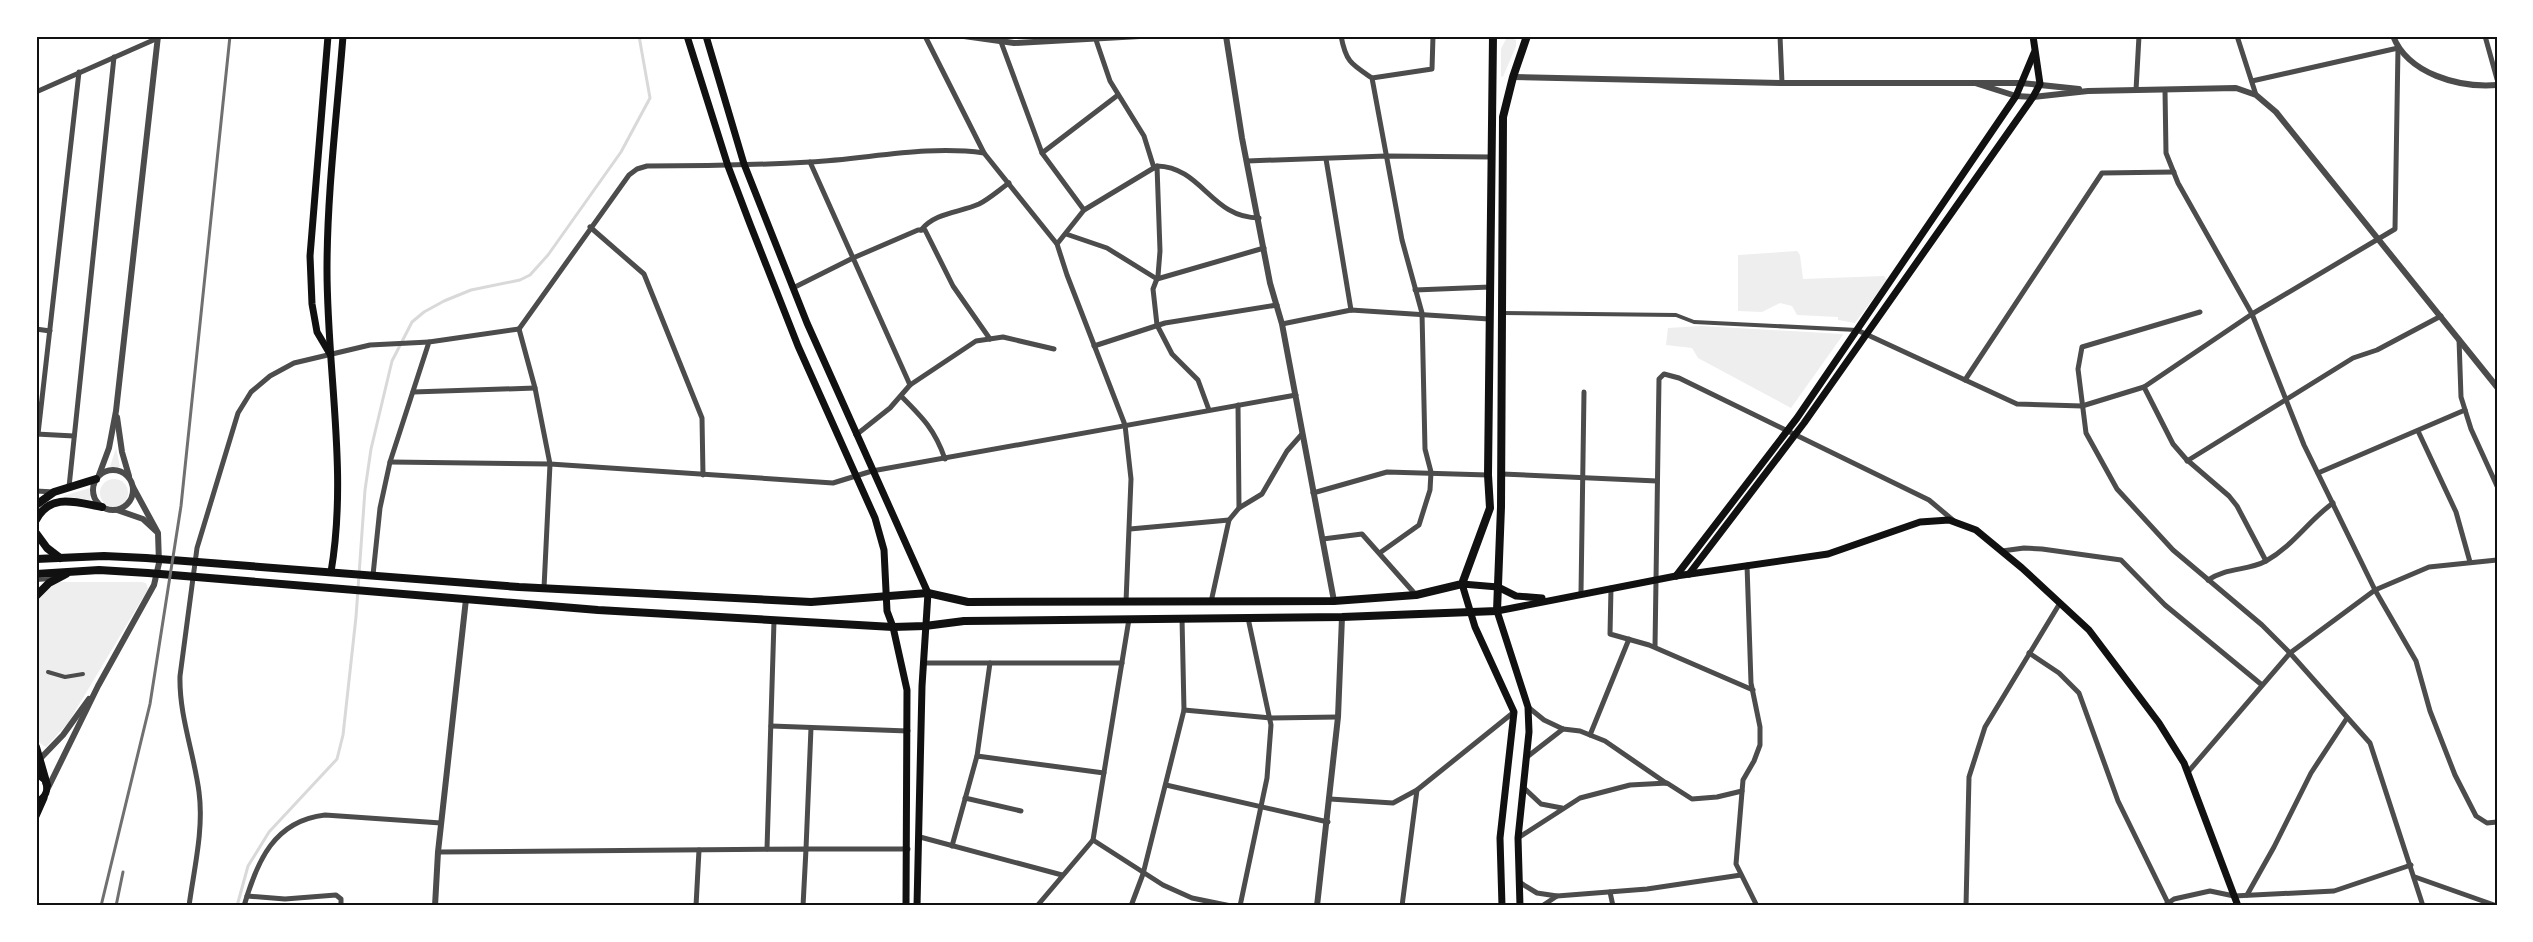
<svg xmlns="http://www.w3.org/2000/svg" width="2533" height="942" viewBox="0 0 2533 942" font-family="'Sofia Sans Condensed',sans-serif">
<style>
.green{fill:#eee}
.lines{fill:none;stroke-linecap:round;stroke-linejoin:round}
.stream{stroke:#d9d9d9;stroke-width:3}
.pedestrian{stroke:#4c4c4c;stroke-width:4}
.minor{stroke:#4c4c4c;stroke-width:5}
.tertiary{stroke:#4c4c4c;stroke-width:6}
.secondary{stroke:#111;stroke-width:7}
.primary{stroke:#111;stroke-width:8}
.rail{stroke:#707070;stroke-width:3}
.neatline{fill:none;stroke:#111;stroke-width:2}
</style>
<rect width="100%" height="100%" fill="#fff"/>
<g class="green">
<polygon points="1512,38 1516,40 1516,46 1503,77 1501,76 1501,49 1506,39"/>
<polygon points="1797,251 1800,255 1803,279 1884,276 1887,280 1855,323 1838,320 1838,317 1797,315 1792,306 1780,303 1762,312 1738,311 1738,255"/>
<polygon points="1701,326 1842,334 1843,335 1791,408 1698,358 1692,348 1666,345 1668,328"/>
<polygon points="116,448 120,467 110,467"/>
<circle cx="114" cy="493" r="14"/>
<polygon points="90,488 90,500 63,496"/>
<polygon points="57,582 141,582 146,583 148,589 68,723 46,747 38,742 36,734 36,602 40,596"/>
</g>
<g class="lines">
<polyline class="stream" points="237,906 248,866 269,832 337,759 343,735 356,617 365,490 371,449 392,361 412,322 424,312 444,301 471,290 520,280 530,275 548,255 621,152 650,98 639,36"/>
<g class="pedestrian">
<polyline points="1502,313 1676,315 1694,322 1857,330"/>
<polyline points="36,580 51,579"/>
<polyline points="48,672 65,677 83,674"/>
</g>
<g class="minor">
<polyline points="925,36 984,153"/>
<path d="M1341,36c5,26 10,28 31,42l30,162 20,73 3,136 6,23 -1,18 -11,35 -38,27"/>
<polyline points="1780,36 1782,83"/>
<polyline points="2237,36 2256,95"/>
<polyline points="2485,36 2497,79"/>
<polyline points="1095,37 1110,81 1144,136 1154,168"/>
<polyline points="1001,42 1042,153 1084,210"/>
<polyline points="1372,78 1432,69 1433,36"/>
<polyline points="2136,90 2139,36"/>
<polyline points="2165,90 2166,153 2178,183 2252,314 2304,445 2375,590 2416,661 2430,711 2455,775 2476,816 2487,823 2497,822"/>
<polyline points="36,92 158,38"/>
<polyline points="1042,153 1118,95"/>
<polyline points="1326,159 1351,310"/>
<polyline points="1247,161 1386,156 1492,157"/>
<polyline points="810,162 910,385"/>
<polyline points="1157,166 1160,251 1158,276 1153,289 1157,325 1172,354 1198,380 1209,410"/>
<polyline points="590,227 644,274 702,418 703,475"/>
<path d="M921,230c15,-18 38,-17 58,-26 10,-5 20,-14 30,-21"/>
<polyline points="1066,234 1107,248 1157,279 1264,248"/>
<path d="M1057,244l27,-34 73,-44c45,1 54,52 102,52"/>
<polyline points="793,288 853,258 918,230 925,230 953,286 990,339"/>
<polyline points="1415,290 1490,287"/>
<polyline points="2200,312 2082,347 2078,369 2086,433 2117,489 2173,550 2262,625 2290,653 2370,743 2423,906"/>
<polyline points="1282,324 1351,310 1489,319"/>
<polyline points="36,329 50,331"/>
<path d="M519,329l110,-154 8,-6 10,-3c54,0 109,-1 163,-4 59,-3 115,-17 174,-9l73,91 10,31 58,150 6,54 -5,123"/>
<polyline points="519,329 535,388 550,464 544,588"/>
<polyline points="1857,330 2017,404 2082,406 2144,387 2252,314 2395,229 2398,48 2252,81"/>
<polyline points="2459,339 2461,397 2471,429 2497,486"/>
<polyline points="1094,346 1165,323 1277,305"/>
<polyline points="1965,380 2102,173 2174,172"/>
<polyline points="2144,387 2173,444 2186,459 2229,496 2237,506 2266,561"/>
<polyline points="413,392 535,388"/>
<path d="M902,397c21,21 33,33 43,62"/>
<polyline points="1238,405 1239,508"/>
<polyline points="2418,431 2456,512 2470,562"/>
<polyline points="36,434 74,436"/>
<polyline points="38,434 79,72"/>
<polyline points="856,435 890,408 910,385 976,341 1003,337 1054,349"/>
<polyline points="2187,461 2353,358 2377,350 2441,316"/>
<polyline points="390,462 550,464 833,483 872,471 1296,395"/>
<polyline points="2318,473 2465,410"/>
<polyline points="1502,474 1657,481"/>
<polyline points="69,487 114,57"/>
<polyline points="36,491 54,492"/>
<polyline points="1313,493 1387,472 1488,475"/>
<polyline points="1130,529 1229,520"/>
<polyline points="1323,539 1362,534 1416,595"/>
<polyline points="2002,551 2024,548 2042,549 2121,560 2165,605 2262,685"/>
<polyline points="1747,565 1751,683 1760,727 1760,745 1754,761 1743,780 1736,864 1757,906"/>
<polyline points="373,575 380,508 390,462 429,342 519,329"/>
<path d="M2208,580c19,-13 40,-9 58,-19 27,-15 43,-41 67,-58"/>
<polyline points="1611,588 1610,634 1649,645 1753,690"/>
<polyline points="1581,593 1584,392"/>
<polyline points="1211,602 1229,520 1239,508 1262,494 1287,451 1302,434"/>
<polyline points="1182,618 1184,710"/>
<polyline points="1655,647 1659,379 1664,374 1679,378 1929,500 1954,521"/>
<polyline points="2029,653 2059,673 2079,693 2118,801 2168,903"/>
<polyline points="923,663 990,663 977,756"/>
<polyline points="990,663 1122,663"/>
<polyline points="1528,707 1544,720 1563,729 1580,731 1605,741 1666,783"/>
<polyline points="771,726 908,731"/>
<polyline points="811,728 806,849 908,849"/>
<polyline points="1590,735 1629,639"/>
<polyline points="1527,757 1563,729"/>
<polyline points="2188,772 2290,653 2375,590 2429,567 2497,560"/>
<polyline points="1166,785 1328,822"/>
<polyline points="1523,787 1541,804 1562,808"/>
<polyline points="965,798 1021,811"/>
<polyline points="1330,799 1393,803 1417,790 1514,712"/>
<polyline points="920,837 1062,875"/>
<polyline points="1518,838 1580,798 1630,785 1667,783 1692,799 1717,797 1742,791"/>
<polyline points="1093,840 1129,619"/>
<polyline points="952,846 977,756 1104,773"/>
<polyline points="767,849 774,621"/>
<polyline points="438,852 806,849 803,906"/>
<polyline points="2415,877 2497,906"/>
<polyline points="1519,882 1537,893 1557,896 1542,906"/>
<polyline points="1610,892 1613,906"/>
<polyline points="2247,895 2274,847 2311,773 2347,718"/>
<polyline points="247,896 285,899 336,895 341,899 341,906"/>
<polyline points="1557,896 1647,889 1741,875"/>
<path d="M189,906c5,-37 15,-77 10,-114 -5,-39 -20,-76 -19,-116l17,-128 41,-135 13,-21 19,-16 24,-13 76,-18 59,-3"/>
<path d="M244,906c13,-45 30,-85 81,-91l116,8"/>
<polyline points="696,906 699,850"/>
<polyline points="1037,906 1093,840 1163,885 1192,898 1231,906"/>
<polyline points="1131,906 1143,874 1184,710 1271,718 1338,717"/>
<polyline points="1240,906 1267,778 1271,725 1248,618"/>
<polyline points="1402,906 1417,790"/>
<polyline points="1966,906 1969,777 1985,727 2060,603"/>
<polyline points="2164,906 2174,899 2210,891 2234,896 2334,891 2411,865"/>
</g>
<g class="tertiary">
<polyline points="964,36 1014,43 1140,36"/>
<polyline points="1226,36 1242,138 1270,283 1282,324 1334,601"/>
<path d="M2393,36c15,38 66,52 104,49"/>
<polyline points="1513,77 1782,83 2021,83 2079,89"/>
<polyline points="1975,83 2016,96 2033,97 2088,91 2236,88 2256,95 2276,112 2497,387"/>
<polyline points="117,417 122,452 129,476"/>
<circle cx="113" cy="490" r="20"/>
<polyline points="99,475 109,448 116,411 158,36"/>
<polyline points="117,510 143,519 156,531"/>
<polyline points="36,763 63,735 89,699"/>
<polyline points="47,790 98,686 154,585 159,563 158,533 133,487"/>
<polyline points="435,906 438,852 466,599"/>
<polyline points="1317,906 1338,717 1342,617"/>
</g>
<g class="secondary">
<polyline points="328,36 310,256 312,304 317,332 330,354"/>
<polyline points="687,36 728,166 750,224 798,346 875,518 884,550 887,611 893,627 907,690 906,906"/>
<polyline points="706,36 744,164 807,323 928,593 922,686 917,906"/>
<path d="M331,572c17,-100 -4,-201 -4,-302 0,-77 10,-156 16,-234"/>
<polyline points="1689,574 1804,423 2033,97 2040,84 2033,36"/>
<polyline points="1676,576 1797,418 2016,96 2034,53"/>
<path d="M36,773l9,7c4,10 1,18 -9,22"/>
<polyline points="36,816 44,798"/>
<polyline points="1502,906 1500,838 1514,712 1475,627 1462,584 1498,587 1516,596 1542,598"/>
<polyline points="1520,906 1518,838 1529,732 1528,707 1497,611 1676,576 1828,554 1920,522 1949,520 1976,530 2022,568 2089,630 2159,723 2184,763 2238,906"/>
</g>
<g class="primary">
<polyline points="36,505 54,492 96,479"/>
<path d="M36,520c14,-28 42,-17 66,-13"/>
<polyline points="36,533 47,548 60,558"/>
<polyline points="36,559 104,556 146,558 519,587 811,602 928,593 968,602 1334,601 1416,595 1462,584 1490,508 1488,475 1493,36"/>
<polyline points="36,574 99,570 148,573 598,610 893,627 925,626 964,621 1342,617 1497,611 1501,507 1503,117 1513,77 1527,36"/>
<polyline points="36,596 49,583 66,574"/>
<polyline points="36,747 47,785"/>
</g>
<g class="rail">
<polyline points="101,906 150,704 181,506 230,36"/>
<polyline points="116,906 123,872"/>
</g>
</g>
<rect width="2533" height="942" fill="none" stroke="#ffffff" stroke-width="75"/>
<rect x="38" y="38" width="2458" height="866" class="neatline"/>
</svg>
